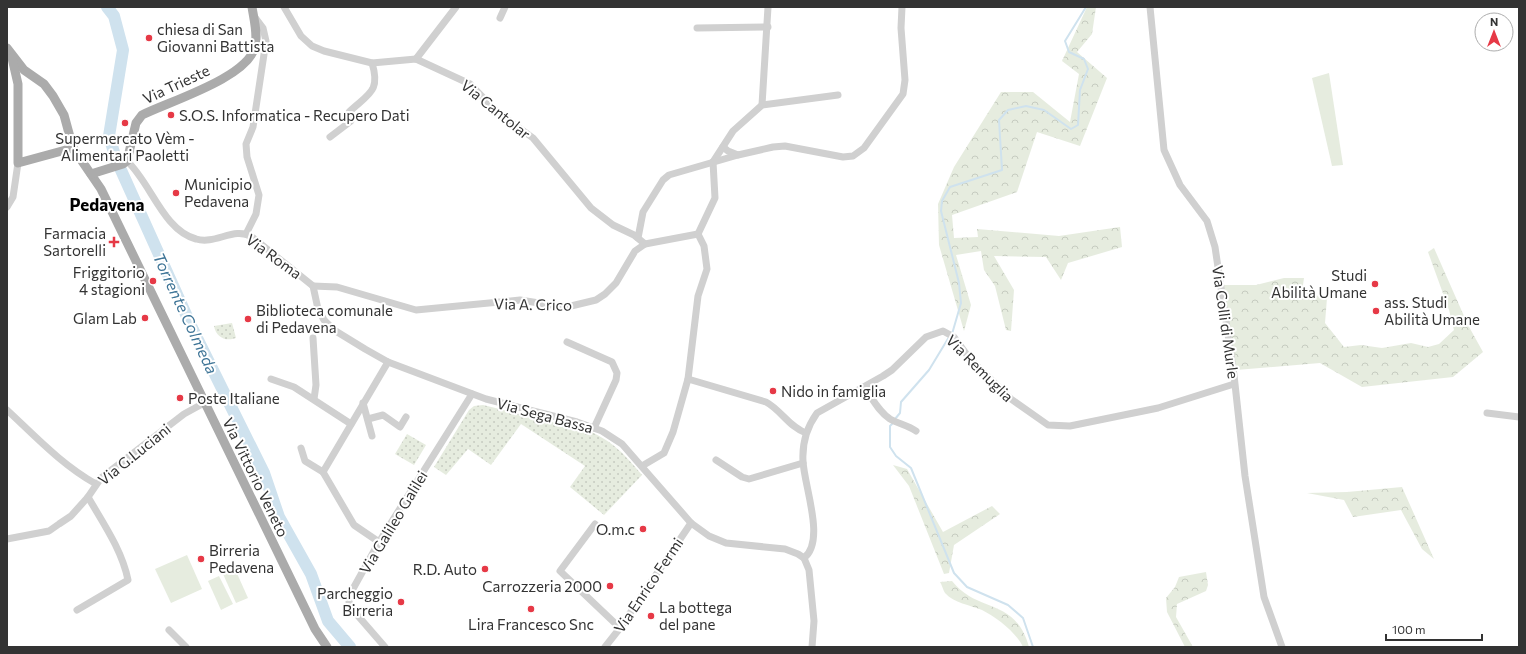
<svg xmlns="http://www.w3.org/2000/svg" width="1526" height="654" viewBox="0 0 1526 654" font-family="Commissioner,sans-serif">
<style>
.grass{fill:#e6ecdf}
.forest{fill:url(#forest-crowns)}
.park{fill:url(#park-dots)}
.lines{fill:none;stroke-linecap:round;stroke-linejoin:round}
.stream{stroke:#cfe2ee;stroke-width:2}
.river{stroke:#cfe2ee;stroke-width:12}
.minor{stroke:#d0d0d0;stroke-width:7}
.major{stroke:#ababab;stroke-width:9}
.poi-dot{fill:#e63946;stroke:#fff;stroke-width:1.5}
.labels{text-anchor:middle;dominant-baseline:central;stroke-width:4;stroke-linejoin:round;paint-order:stroke}
.poi-label{font-size:15px;fill:#333;stroke:#fff;text-anchor:start}
.street-label{font-size:15px;fill:#333;stroke:#fff}
.water-label{font-size:16px;font-style:italic;fill:#3f7597;stroke:#fff}
.quarter-label{font-size:17px;font-weight:bold;fill:#000;stroke:#fff}
</style>
<defs>
<pattern id="forest-crowns" width="20" height="18" patternUnits="userSpaceOnUse"><rect width="20" height="18" fill="#e6ecdf"/><path d="M2 6a3 3 0 1 1 6 0M12 15a3 3 0 1 1 6 0" fill="none" stroke="#c6cbc0"/></pattern>
<pattern id="park-dots" width="8" height="8" patternUnits="userSpaceOnUse"><rect width="8" height="8" fill="#e6ecdf"/><path d="M2 2h.1M6 6h.1" fill="none" stroke="#c6cbc0" stroke-width="1.8" stroke-linecap="round"/></pattern>
</defs>
<rect width="100%" height="100%" fill="#fff"/>
<g class="grass">
<polygon points="1329,73 1343,165 1332,166 1312,78"/>
<polygon points="187,555 202,589 171,603 155,569"/>
<polygon points="235,569 248,598 236,603 223,574"/>
<polygon points="219,576 233,604 221,610 208,581"/>
</g>
<g class="forest">
<polygon points="1087,7 1096,7 1092,34 1077,52 1107,78 1080,146 1037,132 1017,192 952,215 954,238 978,237 977,229 1059,236 1120,227 1122,247 1068,263 1061,280 1046,257 994,256 1014,290 1011,331 1006,330 995,286 984,270 981,251 956,255 971,305 964,331 939,245 938,204 954,167 1001,92 1033,92 1070,122 1079,74 1062,61"/>
<polygon points="1434,248 1468,325 1483,352 1453,377 1362,387 1320,363 1236,370 1222,285 1256,285 1284,278 1304,278 1302,292 1327,298 1325,323 1344,347 1361,345 1382,348 1411,343 1428,347 1439,344 1454,330 1449,310 1428,252"/>
<polygon points="893,465 907,469 943,532 992,506 1000,514 954,545 949,573 944,574 909,486"/>
<polygon points="1402,487 1434,559 1422,549 1401,510 1353,517 1344,500 1307,493 1347,492"/>
<polygon points="1206,572 1208,585 1206,591 1177,604 1176,617 1193,647 1185,647 1167,612 1166,598 1175,587 1179,577"/>
<path d="M952,581c26,33 63,16 77,66h-6c-7,-15 -27,-30 -41,-37 -12,-5 -28,-7 -37,-17 -2,-3 -3,-8 -5,-11z"/>
</g>
<g class="park">
<path d="M232,323l4,15c-11,4 -20,-1 -22,-12z"/>
<path d="M483,405l106,26c25,11 36,24 53,44l-38,40 -34,-28 15,-21 -64,-42 -30,41 -23,-16 -22,26 -12,-8 35,-57 5,-4z"/>
<polygon points="407,434 426,445 414,465 395,454"/>
</g>
<g class="lines">
<g class="stream">
<polyline points="952,334 961,303 959,283 941,211 942,201 950,187 1002,170 999,120 1008,110 1026,106 1044,110 1071,129 1078,125 1080,90 1088,69 1084,59 1069,52 1065,41 1086,7"/>
<polyline points="895,419 900,413 901,402 929,370 949,337"/>
<polyline points="893,423 890,426 890,447 896,456 911,468 954,573 967,587 1008,605 1023,618 1033,647"/>
</g>
<polyline class="river" points="107,7 114,16 123,50 109,136 116,159 193,330 264,473 279,517 311,574 328,621 350,647"/>
<g class="minor">
<polyline points="284,7 301,36 312,46 324,51 372,63 416,59 470,84 496,111 533,138 591,208 613,225 634,235 645,244"/>
<polyline points="1150,7 1164,150 1180,185 1207,221 1215,247 1234,375 1245,476 1264,597 1282,647"/>
<polyline points="500,18 505,7"/>
<polyline points="697,28 768,27"/>
<polyline points="416,59 456,7"/>
<polyline points="762,105 838,95"/>
<path d="M330,137l21,-16 1,-4 -3,-5c19,-18 32,-20 23,-49"/>
<polyline points="738,155 773,147 785,146 843,157 853,156 864,148 903,94 905,80 901,28 902,7"/>
<path d="M127,161c24,22 36,69 69,78 20,6 38,-13 56,-2l61,49 5,23 6,11 10,10 31,19 23,13 98,37 91,23 25,9 20,13 69,79 18,13 17,7 59,6 13,5 6,4 5,12 5,51 -2,26"/>
<polyline points="713,162 733,131 762,105 768,7"/>
<polyline points="7,207 13,197 18,163"/>
<polyline points="246,234 256,214 259,195 247,157 246,144 253,127 266,41 263,28 254,16"/>
<polyline points="698,234 715,198 713,162"/>
<polyline points="638,238 643,212 663,180 669,175 738,155 728,151 723,147"/>
<polyline points="313,286 337,287 416,310 520,300 558,306 571,306 596,300 605,294 616,283 635,251 645,244 698,234"/>
<polyline points="313,338 316,385 314,399"/>
<polyline points="567,342 612,362 617,373 616,380 594,428"/>
<polyline points="271,379 294,387 351,424"/>
<path d="M688,379l78,23c15,8 23,25 40,31"/>
<path d="M864,387c8,11 15,25 26,32 9,5 18,6 26,12"/>
<polyline points="363,403 372,436"/>
<path d="M7,410c29,27 55,55 89,74"/>
<polyline points="1487,413 1519,417"/>
<polyline points="368,419 383,415 400,427 406,417"/>
<polyline points="301,448 305,461 323,472"/>
<polyline points="716,460 742,477 749,479 803,463"/>
<polyline points="642,466 664,453 673,432 688,379 698,296 707,269 704,246 698,234"/>
<polyline points="595,524 560,571 620,628"/>
<polyline points="7,539 49,531 59,524 71,516 88,497 101,478 184,414 204,403"/>
<polyline points="379,542 354,525 323,472 388,362"/>
<path d="M804,558c22,-17 0,-72 -1,-97 -1,-18 4,-34 14,-48l66,-37 9,-6 34,-33 17,-6 11,6 16,22 41,40 37,26 22,1 88,-18 76,-24"/>
<path d="M77,610l51,-30c-6,-30 -25,-57 -40,-83"/>
<polyline points="169,630 186,647"/>
<polyline points="385,647 352,609 349,602 349,596 379,542 472,394"/>
<polyline points="605,647 620,628 691,523"/>
</g>
<g class="major">
<polyline points="7,48 24,70 44,84 53,96 64,115 73,148 101,189 315,629 327,647"/>
<polyline points="12,58 18,84 18,163 73,148"/>
<path d="M91,174l32,-10 4,-3 9,-38 6,-8c28,-14 105,-37 113,-68 3,-13 -1,-27 -3,-40"/>
</g>
</g>
<g class="poi-dot">
<circle cx="149" cy="38" r="4"/>
<circle cx="171" cy="115" r="4"/>
<circle cx="125" cy="123" r="4"/>
<circle cx="176" cy="193" r="4"/>
<path d="M112 236h4v4h4v4h-4v4h-4v-4h-4v-4h4z"/>
<circle cx="153" cy="281" r="4"/>
<circle cx="1375" cy="284" r="4"/>
<circle cx="1376" cy="311" r="4"/>
<circle cx="145" cy="318" r="4"/>
<circle cx="248" cy="319" r="4"/>
<circle cx="773" cy="391" r="4"/>
<circle cx="180" cy="398" r="4"/>
<circle cx="643" cy="529" r="4"/>
<circle cx="201" cy="559" r="4"/>
<circle cx="485" cy="569" r="4"/>
<circle cx="610" cy="586" r="4"/>
<circle cx="401" cy="602" r="4"/>
<circle cx="531" cy="609" r="4"/>
<circle cx="651" cy="616" r="4"/>
</g>
<g class="labels">
<g class="poi-label">
<text x="157" y="29">chiesa di San<tspan x="157" dy="17">Giovanni Battista</tspan></text>
<text x="179" y="115">S.O.S. Informatica - Recupero Dati</text>
<text x="125" y="138" text-anchor="middle">Supermercato Vèm -<tspan x="125" dy="17">Alimentari Paoletti</tspan></text>
<text x="184" y="184">Municipio<tspan x="184" dy="17">Pedavena</tspan></text>
<text x="106" y="233" text-anchor="end">Farmacia<tspan x="106" dy="17">Sartorelli</tspan></text>
<text x="145" y="272" text-anchor="end">Friggitorio<tspan x="145" dy="17">4 stagioni</tspan></text>
<text x="1367" y="275" text-anchor="end">Studi<tspan x="1367" dy="17">Abilità Umane</tspan></text>
<text x="1384" y="302">ass. Studi<tspan x="1384" dy="17">Abilità Umane</tspan></text>
<text x="256" y="310">Biblioteca comunale<tspan x="256" dy="17">di Pedavena</tspan></text>
<text x="137" y="318" text-anchor="end">Glam Lab</text>
<text x="781" y="391">Nido in famiglia</text>
<text x="188" y="398">Poste Italiane</text>
<text x="635" y="529" text-anchor="end">O.m.c</text>
<text x="209" y="550">Birreria<tspan x="209" dy="17">Pedavena</tspan></text>
<text x="477" y="569" text-anchor="end">R.D. Auto</text>
<text x="602" y="586" text-anchor="end">Carrozzeria 2000</text>
<text x="393" y="593" text-anchor="end">Parcheggio<tspan x="393" dy="17">Birreria</tspan></text>
<text x="659" y="607">La bottega<tspan x="659" dy="17">del pane</tspan></text>
<text x="531" y="624" text-anchor="middle">Lira Francesco Snc</text>
</g>
<g class="street-label">
<text transform="translate(176 84) rotate(-25)">Via Trieste</text>
<text transform="translate(496 109) rotate(39)">Via Cantolar</text>
<text transform="translate(274 256) rotate(36)">Via Roma</text>
<text transform="translate(533 304) rotate(1)">Via A. Crico</text>
<text transform="translate(1226 322) rotate(82)">Via Colli di Murle</text>
<text transform="translate(980 368) rotate(45)">Via Remuglia</text>
<text transform="translate(545 415) rotate(15)">Via Sega Bassa</text>
<text transform="translate(134 454) rotate(-39)">Via G.Luciani</text>
<text transform="translate(256 477) rotate(64)">Via Vittorio Veneto</text>
<text transform="translate(393 522) rotate(-59)">Via Galileo Galilei</text>
<text transform="translate(648 585) rotate(-56)">Via Enrico Fermi</text>
</g>
<g class="water-label">
<text transform="translate(186 313) rotate(65)">Torrente Colmeda</text>
</g>
<g class="quarter-label">
<text x="107" y="204">Pedavena</text>
</g>
</g>
<rect width="1526" height="654" fill="none" stroke="#333333" stroke-width="16"/>
<g transform="translate(1494 32)"><circle r="19" fill="#ffffff" stroke="#adadad"/>
<path d="M0-3L7 15L0 10L-7 15Z" fill="#e63946"/>
<text y="-6" font-size="11" font-weight="bold" text-anchor="middle" fill="#333333">N</text>
</g>
<path d="M1386 634v6h96v-6" fill="none" stroke="#333333" stroke-width="2"/>
<text x="1392" y="634" font-size="12" fill="#333333" stroke="#ffffff" stroke-width="3" paint-order="stroke">100 m</text>
</svg>
